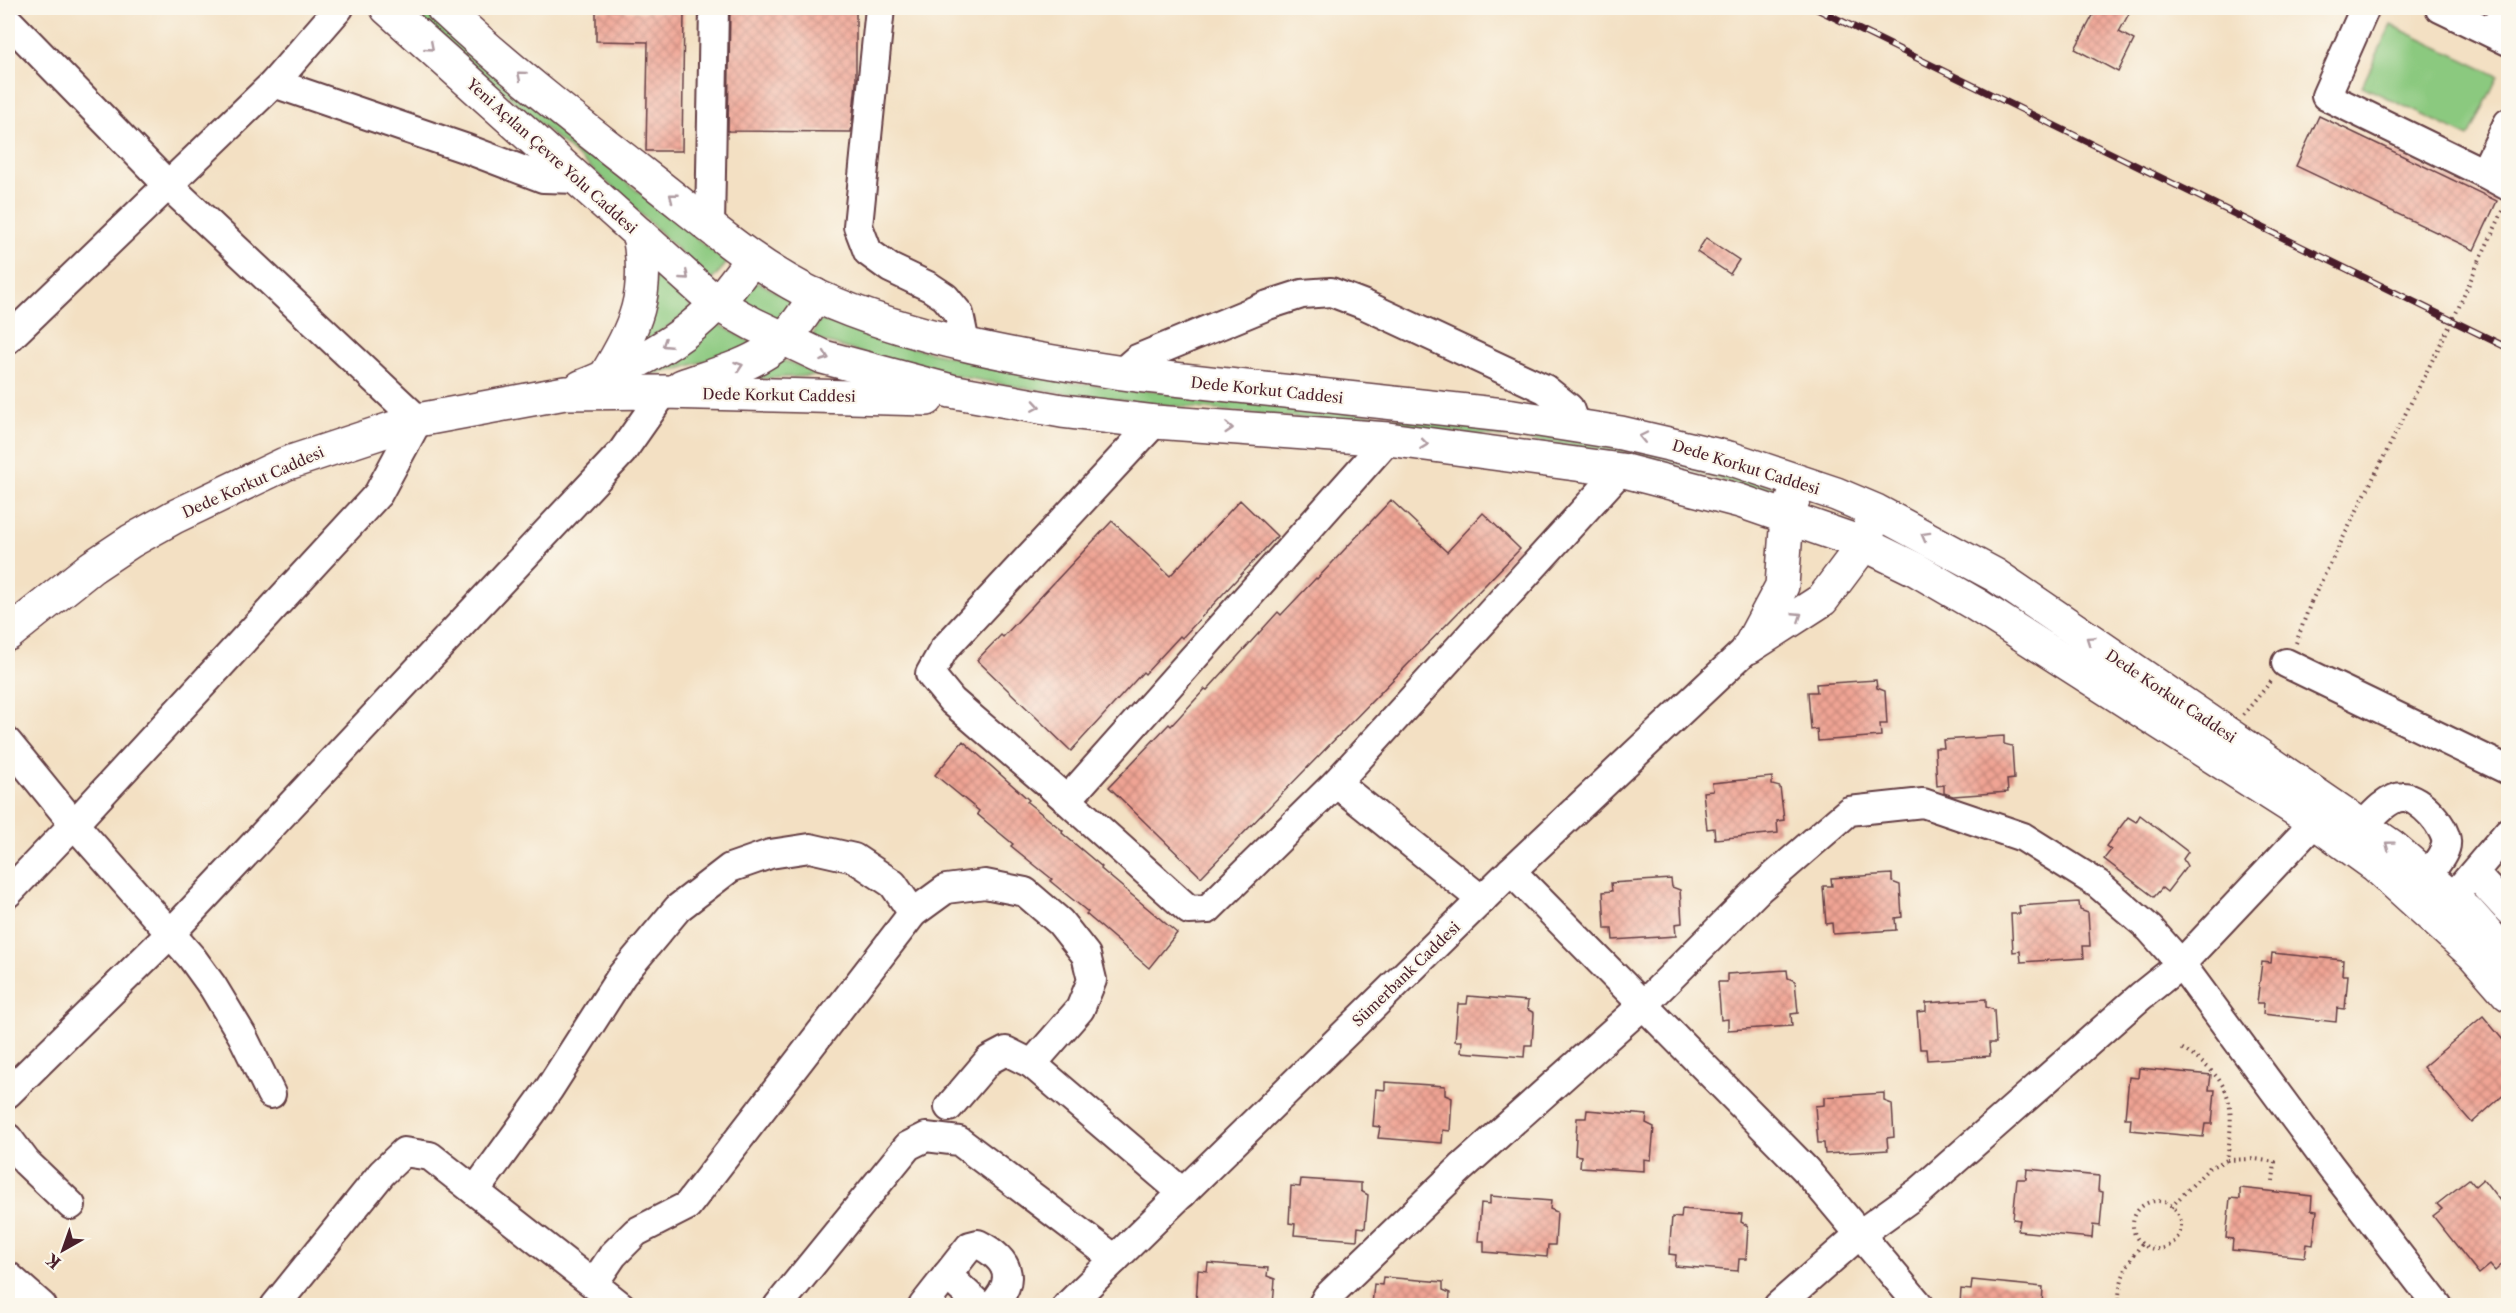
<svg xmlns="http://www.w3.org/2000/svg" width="2516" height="1313" viewBox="0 0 2516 1313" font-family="'Libre Caslon Text',serif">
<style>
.green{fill:#8bc97f;stroke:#6a7455;stroke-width:1.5}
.building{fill:url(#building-cross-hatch)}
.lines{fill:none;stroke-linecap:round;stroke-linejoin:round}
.minor-casing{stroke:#633c42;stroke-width:32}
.major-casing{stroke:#633c42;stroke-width:36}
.path{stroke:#633c42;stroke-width:4;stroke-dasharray:1.5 4.5;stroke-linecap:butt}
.minor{stroke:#fff;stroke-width:28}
.major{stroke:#fff;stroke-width:33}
.rail-casing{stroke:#4a1f2b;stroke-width:7}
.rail{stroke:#fbf7ec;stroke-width:4.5;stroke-dasharray:14;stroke-linecap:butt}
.path-bridge{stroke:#633c42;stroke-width:4;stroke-dasharray:1.5 4.5;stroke-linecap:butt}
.oneway{stroke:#ae9aa0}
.labels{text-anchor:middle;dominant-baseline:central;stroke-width:4.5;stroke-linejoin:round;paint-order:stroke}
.street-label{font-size:15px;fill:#4a1f2b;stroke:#fbf7ec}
</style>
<defs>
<pattern id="building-cross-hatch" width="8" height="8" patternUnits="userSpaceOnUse" patternTransform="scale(1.5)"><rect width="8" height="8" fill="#f0a494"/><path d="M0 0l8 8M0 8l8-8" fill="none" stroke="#c48579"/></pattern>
</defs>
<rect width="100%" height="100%" fill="#fbf7ec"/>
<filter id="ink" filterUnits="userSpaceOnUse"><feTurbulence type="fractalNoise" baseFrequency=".0167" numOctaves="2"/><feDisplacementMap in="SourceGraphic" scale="12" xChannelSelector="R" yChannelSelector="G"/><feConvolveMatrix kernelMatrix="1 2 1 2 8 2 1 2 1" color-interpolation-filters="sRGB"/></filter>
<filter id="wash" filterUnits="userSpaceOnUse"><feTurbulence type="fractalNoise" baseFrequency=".008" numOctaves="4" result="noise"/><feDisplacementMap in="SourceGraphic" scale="24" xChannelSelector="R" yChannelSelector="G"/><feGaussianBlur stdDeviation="1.35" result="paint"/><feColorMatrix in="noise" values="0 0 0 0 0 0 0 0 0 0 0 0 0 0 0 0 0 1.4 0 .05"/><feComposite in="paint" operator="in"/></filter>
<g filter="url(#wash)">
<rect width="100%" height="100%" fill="#f3e0c3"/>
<g class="green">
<polygon points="407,8 426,8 625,181 727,263 711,281 608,183"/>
<polygon points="2391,25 2498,76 2469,137 2362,86"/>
<polygon points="656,275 690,303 690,311 644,343 639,338"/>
<path d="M758,282l33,18v7l-9,15 -37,-17c-5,-11 3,-20 13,-23z"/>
<polygon points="822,320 910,347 1024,374 1066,382 1278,403 1638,448 1782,489 1779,499 1689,470 1592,449 1514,438 1152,404 1024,388 907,367 812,338 818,322"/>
<polygon points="715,322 756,345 679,369 613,382"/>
<polygon points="779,359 827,375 754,379"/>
</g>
<g id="blocks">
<g class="building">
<polygon points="730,8 856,8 856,83 851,132 728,131"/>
<polygon points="2097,8 2132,8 2119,32 2134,40 2118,72 2075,49"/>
<polygon points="596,10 684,12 682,151 646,151 648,42 596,41"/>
<polygon points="2319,116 2497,201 2474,250 2296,166"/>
<polygon points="1706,238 1739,260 1730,274 1697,252"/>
<polygon points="1240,500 1277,536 1182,638 1180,636 1145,674 1143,672 1071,751 977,660 1001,635 1003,637 1112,521 1170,576"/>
<polygon points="1391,500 1447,552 1483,513 1520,549 1201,877 1109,787 1169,724 1171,726 1205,689 1207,690 1278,612 1281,615 1316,578 1317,579"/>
<polygon points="1876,680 1877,688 1885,691 1887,724 1880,724 1881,736 1818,741 1817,729 1811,730 1808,692 1817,692 1816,684"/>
<polygon points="2004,736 2004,744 2012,746 2014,779 2007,780 2008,792 1953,796 1944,793 1944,785 1937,786 1935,748 1944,748 1943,740"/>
<polygon points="963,741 1029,800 1027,802 1063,831 1062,833 1102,867 1101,869 1177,933 1149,968 1086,914 1088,912 1050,881 1052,879 1011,846 1013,844 977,814 979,811 935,775"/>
<polygon points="1772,777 1772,785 1780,787 1784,820 1777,821 1778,833 1715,839 1714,828 1707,829 1703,792 1713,791 1712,783"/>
<polygon points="2140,815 2188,852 2183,859 2187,866 2167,892 2162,888 2154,897 2104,859 2111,850 2106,846 2128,817 2136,822"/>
<polygon points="1892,874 1892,882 1900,885 1902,917 1895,918 1896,930 1833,934 1832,923 1826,924 1823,886 1832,886 1831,878"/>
<polygon points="1671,879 1672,887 1680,890 1682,923 1675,924 1676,936 1613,940 1612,929 1605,929 1603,892 1612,891 1611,883"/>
<polygon points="2079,902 2080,910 2088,913 2090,946 2083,946 2084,958 2021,962 2020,951 2013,952 2011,914 2020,914 2019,906"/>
<polygon points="2272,953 2343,960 2342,975 2348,975 2345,1009 2337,1008 2336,1022 2263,1014 2264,1003 2257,1003 2262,962 2271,963"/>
<polygon points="1787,970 1788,978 1795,981 1798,1013 1791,1014 1792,1026 1728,1030 1728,1019 1721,1020 1718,982 1727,982 1727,974"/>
<polygon points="1468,996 1528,1001 1527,1009 1534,1013 1532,1045 1525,1045 1524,1057 1461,1052 1462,1041 1455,1041 1458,1004 1467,1004"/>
<polygon points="1986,999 1986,1007 1994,1010 1996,1043 1989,1043 1990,1056 1927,1060 1926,1049 1920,1049 1917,1012 1926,1011 1926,1003"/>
<polygon points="2483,1016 2508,1046 2508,1091 2472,1123 2423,1067"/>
<polygon points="2139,1068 2211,1075 2209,1090 2215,1090 2212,1124 2205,1124 2203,1137 2130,1130 2131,1118 2125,1118 2129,1077 2138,1078"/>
<polygon points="1385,1082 1445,1086 1445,1095 1452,1098 1450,1131 1443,1130 1442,1143 1378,1138 1380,1127 1373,1126 1376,1089 1385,1090"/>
<polygon points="1884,1093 1884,1101 1892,1104 1894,1137 1887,1138 1888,1150 1825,1154 1824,1143 1818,1143 1815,1106 1824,1105 1824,1097"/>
<polygon points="1587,1110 1647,1115 1646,1123 1654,1127 1651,1160 1644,1159 1644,1171 1580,1167 1581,1156 1575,1155 1577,1118 1586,1118"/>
<polygon points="2027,1169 2099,1176 2098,1191 2103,1192 2100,1226 2093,1225 2092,1238 2018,1231 2020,1220 2013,1219 2017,1179 2026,1179"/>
<polygon points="1301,1179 1361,1183 1361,1191 1368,1195 1365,1228 1358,1227 1357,1240 1294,1235 1295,1224 1289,1223 1291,1186 1300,1187"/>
<polygon points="2469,1179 2475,1186 2483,1179 2508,1211 2508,1259 2495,1271 2490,1265 2479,1274 2433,1216 2442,1209 2437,1204"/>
<polygon points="2240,1188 2312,1196 2311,1210 2317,1211 2313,1245 2307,1244 2305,1257 2232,1250 2233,1239 2226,1238 2230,1198 2240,1199"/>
<polygon points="1490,1196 1551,1201 1550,1209 1557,1212 1555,1245 1548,1245 1547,1257 1484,1252 1484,1241 1478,1241 1481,1203 1490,1204"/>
<polygon points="1682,1209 1742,1214 1741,1222 1748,1226 1746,1259 1739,1259 1738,1271 1675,1266 1676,1255 1669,1254 1672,1217 1681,1218"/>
<polygon points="1208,1263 1268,1268 1267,1276 1275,1279 1273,1305 1196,1305 1198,1270 1207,1271"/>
<polygon points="1383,1277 1443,1282 1443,1290 1450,1293 1449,1305 1372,1305 1374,1284 1382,1285"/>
<polygon points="1972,1280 2043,1287 2042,1305 1960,1305 1961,1289 1971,1290"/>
</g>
</g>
</g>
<g filter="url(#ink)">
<use href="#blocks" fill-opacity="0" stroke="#633c42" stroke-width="1.5"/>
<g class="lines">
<defs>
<g id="minor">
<polyline points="880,8 858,226 868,252 890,268 930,287 945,297 959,314 965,343"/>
<polyline points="2365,8 2326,96 2484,173 2508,123"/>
<polyline points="2440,8 2508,41"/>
<polyline points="8,21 168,185 418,420 378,494 74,824 8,893"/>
<polyline points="2491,32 2508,8"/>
<polyline points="274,83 339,8"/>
<polyline points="2484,173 2508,186"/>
<polyline points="710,226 714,8"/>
<polyline points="8,339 274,83 467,149 543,178 580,179"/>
<polyline points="1121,373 1137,359 1268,305 1302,294 1331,292 1365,305 1545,389 1569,408 1575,425"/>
<polyline points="1155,422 944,649 930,674 952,701 1067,800 1189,910 1208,909 1336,783 1621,470"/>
<polyline points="2286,663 2508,770"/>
<polyline points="8,743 74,824 192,958 213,987 242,1035 271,1094"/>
<polyline points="1336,783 1482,900"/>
<polyline points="1067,800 1388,439"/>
<path d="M2363,826c9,-10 25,-29 40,-29 16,-1 46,32 43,48 -2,11 -13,22 -19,32"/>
<polyline points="1511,871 1805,1169 1920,1306"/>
<polyline points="2474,873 2508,910"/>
<polyline points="2452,898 2508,832"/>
<polyline points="8,1093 171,933 622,452 664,392"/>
<polyline points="949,1107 989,1060 1006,1051 1032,1064 1183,1193"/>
<polyline points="8,1138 26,1162 71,1205"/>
<polyline points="475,1191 549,1089 622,975 678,908 730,868 770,854 810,848 854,858 893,884 913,913"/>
<polyline points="947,1275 980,1306"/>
<polyline points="8,1276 42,1306"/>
<polyline points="594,1283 613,1255 636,1232 687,1206 913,913 946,889 985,884 1025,892 1060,922 1086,955 1092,980 1080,1009 1032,1064"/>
<polyline points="275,1306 382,1173 404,1152 430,1156 621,1306"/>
<polyline points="778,1306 908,1146 926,1137 959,1141 1115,1259"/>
<path d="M923,1306l47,-60 8,-2c30,15 40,35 14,62"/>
<polyline points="1067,1306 1511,871 1749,647"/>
<polyline points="1322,1306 1327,1297 1461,1168 1643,1005 1759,889 1849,811 1923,803 2023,837 2098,884 2150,929 2181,964 2330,1166 2438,1306"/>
<polyline points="1778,1306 1860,1234 1920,1191 2141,996 2181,964 2315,822"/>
</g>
<g id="major">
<polyline points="387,8 717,304 753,324 823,357 951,391 1062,411 1155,422 1388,439 1621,470 1740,501 1864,544 1915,569 1975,604 2315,822 2375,865 2473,954 2508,994"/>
<path d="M443,8c67,63 141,120 213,176 51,40 101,84 160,112 97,44 216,64 321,79l376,41 108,17 108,25 107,36 40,17 119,64 395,270 77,66 41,46"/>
<path d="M605,377c31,-52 45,-81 34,-143"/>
<path d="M682,386c64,-22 99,-27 133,-91"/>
<path d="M581,387c49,-20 100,-44 136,-84 13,-14 23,-29 35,-44"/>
<polyline points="8,634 92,567 131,541 174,517 285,464 418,420 565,393 664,392 927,399"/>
<polyline points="1750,646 1782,586 1787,516 1794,497"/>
<polyline points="1749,647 1822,600 1864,544 1871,524"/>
</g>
</defs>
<use href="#minor" class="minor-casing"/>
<use href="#major" class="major-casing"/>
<g class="path">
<polyline points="2479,261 2505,207"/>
<polyline points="2296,643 2311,602"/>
<polyline points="2243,715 2273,679"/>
<polyline points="2227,1160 2255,1159 2275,1162 2273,1181"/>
<circle cx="2157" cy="1225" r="24"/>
<path d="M2171,1207l38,-39 18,-8c8,-58 7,-79 -46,-112"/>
<path d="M2118,1306c2,-28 7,-40 24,-62"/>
</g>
<use href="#minor" class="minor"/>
<use href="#major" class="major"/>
<defs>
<polyline id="rail" points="1815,8 2508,348"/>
</defs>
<use href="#rail" class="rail-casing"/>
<use href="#rail" class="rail"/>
<polyline class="path-bridge" points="2311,602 2458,309 2479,261"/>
</g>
<defs><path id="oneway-chevron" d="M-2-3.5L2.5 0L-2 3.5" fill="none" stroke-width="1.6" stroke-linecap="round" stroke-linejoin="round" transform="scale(1.5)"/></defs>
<g class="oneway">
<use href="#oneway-chevron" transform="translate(430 47) rotate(41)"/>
<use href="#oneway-chevron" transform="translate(521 75) rotate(-140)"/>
<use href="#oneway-chevron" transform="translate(673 197) rotate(-142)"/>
<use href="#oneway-chevron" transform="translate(685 276) rotate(41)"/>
<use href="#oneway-chevron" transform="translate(666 344) rotate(147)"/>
<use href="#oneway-chevron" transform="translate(825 357) rotate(20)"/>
<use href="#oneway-chevron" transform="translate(739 366) rotate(-19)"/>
<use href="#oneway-chevron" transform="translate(1036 406) rotate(9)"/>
<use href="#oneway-chevron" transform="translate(1229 428) rotate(4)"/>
<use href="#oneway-chevron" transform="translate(1643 437) rotate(-168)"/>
<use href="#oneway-chevron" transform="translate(1424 444) rotate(7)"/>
<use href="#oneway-chevron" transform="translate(1925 536) rotate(-151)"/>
<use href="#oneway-chevron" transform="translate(1798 616) rotate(-33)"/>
<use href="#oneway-chevron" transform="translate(2090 640) rotate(-146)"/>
<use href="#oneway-chevron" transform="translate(2389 845) rotate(-143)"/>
</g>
</g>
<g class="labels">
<g class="street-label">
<text transform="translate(552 156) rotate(42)">Yeni Açılan Çevre Yolu Caddesi</text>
<text transform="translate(1267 390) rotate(6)">Dede Korkut Caddesi</text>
<text transform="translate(779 395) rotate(1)">Dede Korkut Caddesi</text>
<text transform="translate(1746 467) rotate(17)">Dede Korkut Caddesi</text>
<text transform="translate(253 482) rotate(-24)">Dede Korkut Caddesi</text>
<text transform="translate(2171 696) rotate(34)">Dede Korkut Caddesi</text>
<text transform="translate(1406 974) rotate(-44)">Sümerbank Caddesi</text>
</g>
</g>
<rect width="2516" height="1313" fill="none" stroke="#fbf7ec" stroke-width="30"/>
<g transform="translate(63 1250) rotate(220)" stroke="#fbf7ec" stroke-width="4.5" paint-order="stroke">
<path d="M0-4.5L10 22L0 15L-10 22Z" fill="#4a1f2b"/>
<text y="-9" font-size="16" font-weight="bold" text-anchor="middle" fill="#4a1f2b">K</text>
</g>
</svg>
